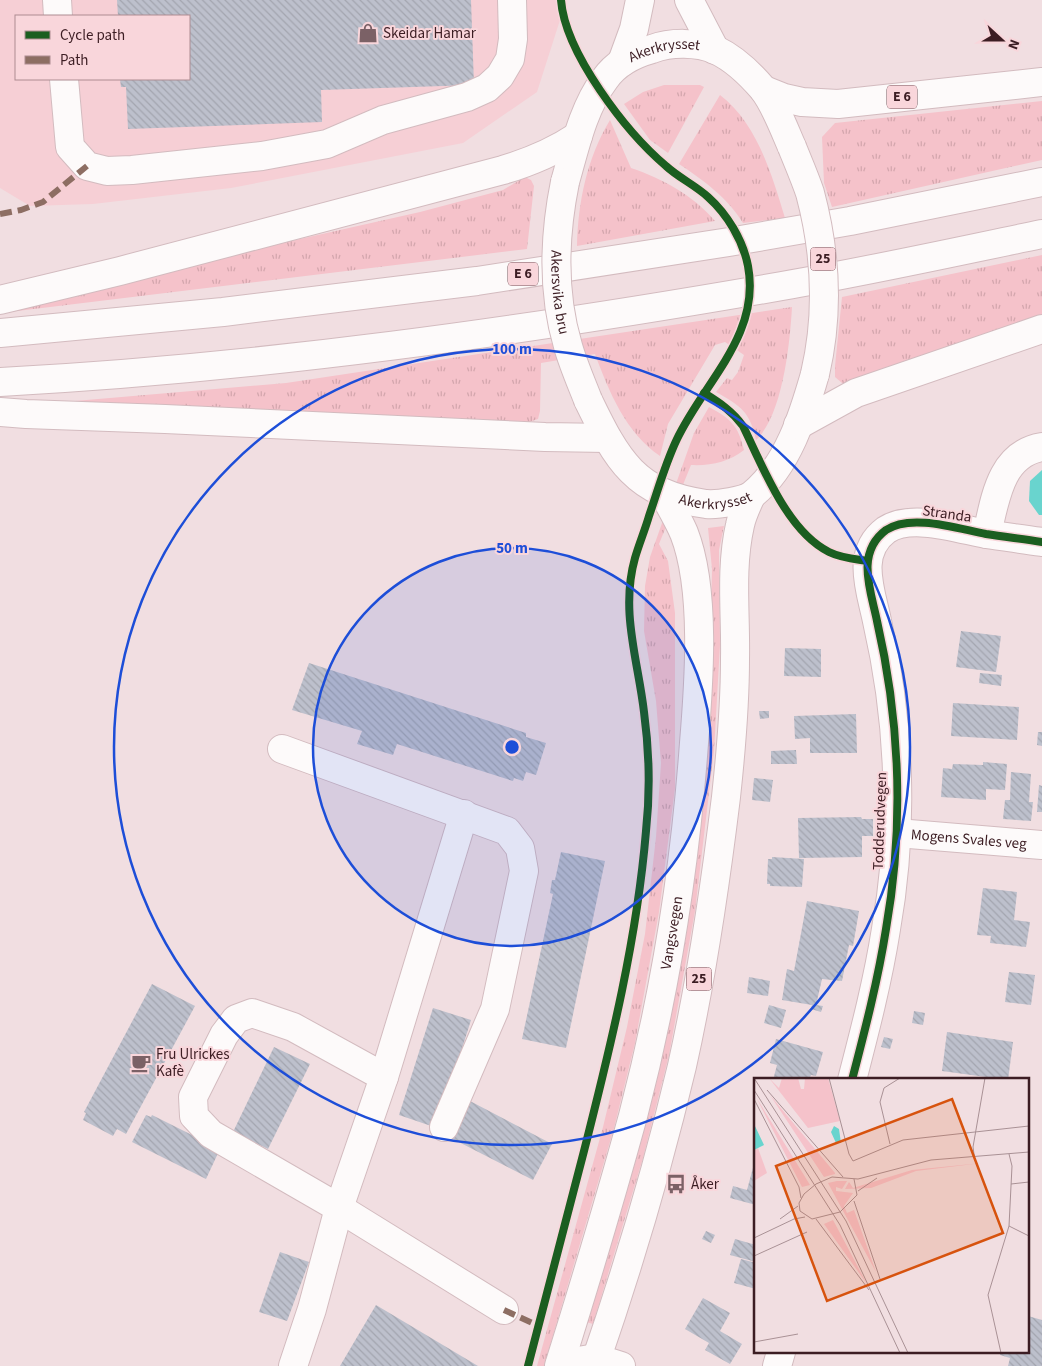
<svg xmlns="http://www.w3.org/2000/svg" width="1042" height="1366" viewBox="0 0 1042 1366" font-family="'Source Sans 3',sans-serif">
<style>
.built{fill:#f6cfd5;fill-rule:evenodd}
.grass{fill:url(#grass-tufts)}
.water{fill:#69d4ce}
.building{fill:url(#building-back-hatch)}
.lines{fill:none;stroke-linecap:round;stroke-linejoin:round}
.minor-casing{stroke:#d3bbbf;stroke-width:30}
.highway-casing{stroke:#d3bbbf;stroke-width:30}
.minor{stroke:#fdfafa;stroke-width:28}
.highway{stroke:#fdfafa;stroke-width:28}
.highway-bridge-casing{stroke:#d3bbbf;stroke-width:30;stroke-linecap:butt}
.highway-bridge{stroke:#fdfafa;stroke-width:28}
.quiet{stroke:#8d6e63;stroke-width:6;stroke-dasharray:12 6;stroke-linecap:butt}
.cycleway-casing{stroke:#f9d6db;stroke-width:11}
.cycleway{stroke:#1b5e20;stroke-width:8}
.ring{fill:none;stroke:#1d4ed8;stroke-width:2.5}
.labels{text-anchor:middle;dominant-baseline:central;stroke-width:4;stroke-linejoin:round;paint-order:stroke}
.shield{fill:#f9d6db;stroke:#75545a;stroke-width:1}
.shield-label{font-size:14px;font-weight:bold;fill:#3c1d23}
.poi-label{font-size:15px;fill:#3c1d23;stroke:#f9d6db;text-anchor:start}
.street-label{font-size:15px;fill:#3c1d23;stroke:#f9d6db}
.inset-road{fill:none;stroke:#a99195;stroke-width:1}
.view{fill:#d7530e;fill-opacity:0.15;stroke:#d7530e;stroke-width:2.5}
.inset-edge{fill:none;stroke:#3c1d23;stroke-width:2.5}
.centre{fill:#1d4ed8;stroke:#f9d6db;stroke-width:2.5}
.ring-label{font-size:15px;text-anchor:middle;font-weight:bold;fill:#1d4ed8;stroke:#f9d6db;stroke-width:4;stroke-linejoin:round;paint-order:stroke}
</style>
<defs>
<pattern id="grass-tufts" width="24" height="20" patternUnits="userSpaceOnUse" patternTransform="scale(1.25)"><rect width="24" height="20" fill="#f5c2ca"/><path d="M3 7l-1-3M5 7V3M7 7l1-3M15 17l-1-3M17 17v-4M19 17l1-3" fill="none" stroke="#d3a6ad"/></pattern>
<pattern id="building-back-hatch" width="6" height="6" patternUnits="userSpaceOnUse" patternTransform="scale(1.25)"><rect width="6" height="6" fill="#bdc0cc"/><path d="M-1 5l2 2M0 0l6 6M5-1l2 2" fill="none" stroke="#a3a5af"/></pattern>
</defs>
<rect width="100%" height="100%" fill="#f1dee1"/>
<path class="built" d="M0,0h558l2,20 -23,72 -74,51 -232,45 -138,16 -63,2 -30,-18zM16,16h173v63h-173z"/>
<g class="grass">
<polygon points="664,85 700,85 704,87 668,153 650,140 624,104 643,92"/>
<path d="M720,95c37,28 52,80 65,123l-42,5c-15,-25 -40,-43 -64,-59z"/>
<polygon points="1042,101 1042,160 832,207 824,183 822,137 835,123"/>
<path d="M610,120l21,48c32,11 62,27 84,53l-138,25c1,-44 10,-88 33,-126z"/>
<polygon points="525,177 531,180 534,186 527,249 9,312 10,308 150,277 291,241 420,212 503,190"/>
<polygon points="1042,255 1042,316 858,382 842,383 835,377 835,366 842,297"/>
<path d="M792,307c-2,35 -9,108 -36,133 -6,-28 -15,-34 -40,-48l11,-14 5,2 6,-8 6,-17 -19,-13 -10,3 -47,79 -8,32c-34,-23 -51,-64 -65,-102l-54,9 -1,48 -2,8 -9,3 -91,-2 -375,-18 223,-19z"/>
<path d="M709,407c22,12 29,18 35,43 -15,12 -34,16 -53,15l-32,79 9,17 7,52v175l-16,124 -24,131 -21,85 -70,238h-7l66,-239 24,-100 18,-93 11,-97 5,-74 -5,-62 -12,-70 1,-45 5,-29 44,-124z"/>
<polygon points="724,526 719,550 720,645 714,751 695,911 669,1055 643,1158 593,1324 586,1322 673,1001 691,898 708,736 712,569 708,528"/>
</g>
<polygon class="water" points="1042,470 1042,515 1039,515 1029,501 1030,481"/>
<g class="building">
<polygon points="117,0 471,0 474,85 321,90 322,122 128,129 126,87 121,87 120,79 189,79 189,16 118,16"/>
<polygon points="961,631 1001,636 996,672 956,667"/>
<polygon points="785,648 821,649 821,677 784,676"/>
<polygon points="309,663 526,733 526,737 546,743 536,775 526,772 523,781 514,778 513,781 397,744 393,755 357,744 362,731 292,710"/>
<polygon points="980,673 1002,675 1001,686 979,683"/>
<polygon points="953,703 1019,707 1017,740 951,736"/>
<polygon points="759,711 769,711 769,718 760,719"/>
<polygon points="856,714 857,753 810,753 810,738 795,739 794,716"/>
<polygon points="1038,732 1042,732 1042,746 1037,745"/>
<polygon points="796,750 797,764 771,764 771,751"/>
<polygon points="983,762 1007,764 1005,790 986,789 986,800 941,797 943,768 952,769 953,764 983,765"/>
<polygon points="1011,772 1031,774 1029,802 1033,802 1031,821 1003,819 1005,800 1010,800"/>
<polygon points="754,778 773,780 770,802 752,800"/>
<polygon points="1039,785 1042,786 1042,812 1037,812"/>
<polygon points="861,817 862,819 873,819 873,836 862,836 862,857 799,858 798,818"/>
<polygon points="561,852 605,861 566,1048 522,1039 553,894 550,893 552,880 555,880"/>
<polygon points="772,857 804,859 802,887 770,886 770,884 767,884 768,859 772,859"/>
<polygon points="983,888 1017,892 1014,920 1030,922 1026,947 990,943 991,936 977,935"/>
<polygon points="807,901 859,911 853,946 849,945 842,981 822,979 816,1005 823,1006 821,1012 811,1009 812,1005 782,1000 787,969 794,971"/>
<polygon points="1009,972 1035,975 1031,1005 1005,1002"/>
<polygon points="749,977 770,981 768,996 747,993"/>
<polygon points="152,984 195,1006 126,1134 117,1129 113,1136 83,1120 86,1113 84,1112"/>
<polygon points="769,1005 786,1010 781,1028 764,1023"/>
<polygon points="433,1008 471,1020 437,1128 399,1115"/>
<polygon points="914,1011 925,1013 923,1025 912,1023"/>
<polygon points="947,1032 1013,1042 1008,1080 942,1071"/>
<polygon points="884,1037 893,1039 890,1049 881,1047"/>
<polygon points="776,1039 823,1052 816,1076 811,1075 809,1080 773,1080 777,1065 770,1063"/>
<polygon points="274,1047 310,1064 268,1149 233,1132"/>
<polygon points="470,1101 552,1144 533,1180 451,1138"/>
<polygon points="146,1115 151,1117 152,1115 220,1149 206,1179 132,1142"/>
<polygon points="755,1160 756,1205 730,1198 733,1186 747,1190"/>
<polygon points="706,1231 715,1235 711,1243 702,1239"/>
<polygon points="735,1239 756,1245 756,1262 730,1255"/>
<polygon points="280,1252 309,1262 287,1321 259,1312"/>
<polygon points="741,1259 756,1263 756,1289 734,1283"/>
<polygon points="703,1298 730,1313 720,1331 742,1344 730,1364 705,1350 709,1343 685,1329"/>
<polygon points="376,1305 478,1366 340,1366"/>
<polygon points="1028,1316 1042,1320 1042,1366 1008,1366 1010,1358 1000,1355 1000,1352 1028,1352"/>
</g>
<g class="lines">
<defs>
<g id="minor">
<polyline points="57,0 58,16"/>
<polyline points="64,79 70,147 87,166 107,171 132,170 262,156 327,144 383,120 467,97 487,88 500,76 510,59 513,39 512,0"/>
<path d="M987,534c8,-34 13,-80 55,-87"/>
<polyline points="282,749 507,831 520,848 524,871 495,1009 444,1127"/>
<path id="s1" d="M897,833l145,12"/>
<polyline points="384,1077 293,1027 252,1013 236,1019 224,1035 193,1097 194,1116 211,1134 339,1208 504,1310"/>
<path d="M852,1080c13,-50 26,-100 34,-151 18,-102 14,-208 -9,-308 -6,-30 -22,-68 9,-91 25,-17 73,-1 100,4 19,3 37,5 56,8"/>
<polyline points="560,1364 596,1358 621,1366"/>
<polyline points="293,1366 312,1309 339,1208 384,1077 464,814"/>
<polyline points="777,1366 781,1352"/>
</g>
<g id="highway">
<polyline points="689,0 715,50"/>
<polyline points="622,62 634,29 640,0"/>
<polyline points="764,90 784,98 802,102 838,104 1042,82"/>
<path id="s2" d="M565,182c10,-35 18,-74 40,-103 11,-16 29,-25 47,-30 19,-7 45,-7 64,1 17,8 35,25 47,39 12,15 21,40 29,58"/>
<path d="M0,300l120,-29 383,-101c27,-8 51,-18 75,-34"/>
<polyline points="0,333 223,312 477,281 729,242 850,221 1042,182"/>
<path d="M0,382c262,-14 524,-51 782,-96 87,-15 173,-34 260,-52"/>
<path id="s3" d="M588,400c29,60 47,94 118,104 11,1 39,-3 47,-10 35,-29 50,-78 62,-120"/>
<polyline points="0,412 26,414 165,419 545,437 607,438"/>
<polyline points="798,425 856,393 1042,329"/>
<path id="s4" d="M559,1366c26,-83 51,-166 74,-250 32,-122 52,-248 61,-373 5,-60 12,-154 -10,-210 -6,-14 -14,-27 -21,-40"/>
<path d="M594,1366c34,-98 64,-199 88,-300 20,-89 33,-179 44,-269 5,-46 9,-92 9,-138 1,-45 -5,-90 5,-134 2,-10 7,-20 11,-29"/>
</g>
</defs>
<use href="#minor" class="minor-casing"/>
<use href="#highway" class="highway-casing"/>
<use href="#minor" class="minor"/>
<use href="#highway" class="highway"/>
<defs>
<g id="highway-bridge">
<path d="M792,147c6,15 13,31 18,46 16,60 19,121 5,181"/>
<path id="s5" d="M565,182c-11,54 -13,110 3,164 5,18 13,36 20,54"/>
</g>
</defs>
<use href="#highway-bridge" class="highway-bridge-casing"/>
<use href="#highway-bridge" class="highway-bridge"/>
<g class="quiet">
<polyline points="0,214 21,210 43,202 87,166"/>
<polyline points="504,1310 539,1326"/>
</g>
<defs>
<g id="cycleway">
<path d="M704,393c16,10 28,18 39,33 20,41 44,105 86,126 12,6 25,7 38,9"/>
<path d="M852,1080c13,-50 26,-100 34,-151 18,-102 14,-208 -9,-308 -6,-30 -22,-68 9,-91 25,-17 73,-1 100,4 19,3 37,5 56,8"/>
<path d="M528,1366c19,-72 37,-144 56,-215 27,-106 53,-212 62,-320 4,-37 3,-82 -2,-119 -6,-52 -24,-101 -9,-154 4,-14 10,-28 14,-42 9,-26 16,-52 28,-77 27,-57 84,-104 71,-173 -5,-26 -21,-52 -40,-69 -13,-12 -29,-19 -42,-31 -40,-34 -101,-113 -105,-166"/>
</g>
</defs>
<use href="#cycleway" class="cycleway-casing"/>
<use href="#cycleway" class="cycleway"/>
</g>
<circle cx="512" cy="747" r="199" fill="#1d4ed8" fill-opacity=".12"/>
<g class="ring">
<circle cx="512" cy="747" r="199"/>
<circle cx="512" cy="747" r="398"/>
</g>
<defs>
<symbol id="shop-bare" viewBox="-9 -9 18 18"><path d="M-5-2.5h2.3a2.7 3.5 0 0 1 5.4 0H5L5.5 6h-11ZM-1.5-2.5h3a1.5 2.3 0 0 0-3 0Z" fill="#7b6166" stroke="#f9d6db" stroke-width="2.5" paint-order="stroke"/></symbol>
<symbol id="cafe-bare" viewBox="-9 -9 18 18"><path d="M-5.5-4.5H6V0H3Q3 3.5 0 3.5H-2.5Q-5.5 3.5-5.5 0ZM3-3.2v2h1.7v-2ZM-6 4.5H4V6H-6Z" fill="#7b6166" stroke="#f9d6db" stroke-width="2.5" paint-order="stroke"/></symbol>
<symbol id="bus-bare" viewBox="-9 -9 18 18"><path d="M-5-6H5V4H4V6H2V4H-2V6H-4V4H-5ZM-3.5-4V0h7V-4ZM-3.5 1.2v1.5H-2V1.2ZM2 1.2v1.5H3.5V1.2Z" fill="#7b6166" stroke="#f9d6db" stroke-width="2.5" paint-order="stroke"/></symbol>
</defs>
<g fill-rule="evenodd">
<use href="#shop-bare" x="354" y="19" width="28" height="28"/>
<use href="#cafe-bare" x="127" y="1049" width="28" height="28"/>
<use href="#bus-bare" x="662" y="1170" width="28" height="28"/>
</g>
<g class="labels">
<g class="shield">
<rect x="887" y="85.5" width="30" height="23" rx="4"/>
<rect x="810.5" y="247.5" width="25" height="23" rx="4"/>
<rect x="508" y="262.5" width="30" height="23" rx="4"/>
<rect x="686.5" y="967.5" width="25" height="23" rx="4"/>
</g>
<g class="shield-label">
<text x="902" y="97">E 6</text>
<text x="823" y="259">25</text>
<text x="523" y="274">E 6</text>
<text x="699" y="979">25</text>
</g>
<g class="poi-label">
<text x="383" y="33">Skeidar Hamar</text>
<text x="156" y="1054">Fru Ulrickes<tspan x="156" dy="17">Kafè</tspan></text>
<text x="691" y="1184">Åker</text>
</g>
<g class="street-label">
<text stroke="none"><textPath href="#s2" startOffset="180">Akerkrysset</textPath></text>
<text stroke="none"><textPath href="#s5" startOffset="111">Akersvika bru</textPath></text>
<text stroke="none"><textPath href="#s3" startOffset="176">Akerkrysset</textPath></text>
<text transform="translate(947 514) rotate(8)">Stranda</text>
<text transform="translate(880 821) rotate(-88)">Todderudvegen</text>
<text stroke="none"><textPath href="#s1" startOffset="72">Mogens Svales veg</textPath></text>
<text stroke="none"><textPath href="#s4" startOffset="448">Vangsvegen</textPath></text>
</g>
</g>
<g transform="translate(754 1078)">
<rect width="275" height="275" fill="#f1dee1"/>
<path d="M15,0l10,10 3,-10h16l3,11h3l1,-11h23l12,43 -32,7zM16,17l65,78v1l-11,3zM2,19l54,88 -8,2zM228,85l-66,8 -45,17 -26,1 4,-7 4,6 59,-18zM83,103h10l-5,8 -6,-2v4l17,2 -9,13 3,7 7,-3 22,62 -48,-89zM79,142l34,64 -43,-60z" fill="#f5c2ca"/>
<path d="M4,70l9,25 -13,8v-31z" fill="#f5c2ca"/>
<path d="M0,46l10,21 -10,5zM80,48l5,3 2,14h-5l-5,-11z" fill="#69d4ce"/>
<path class="inset-road" d="M0,0l92,143 62,132M75,0l20,76 4,7 50,-21 126,-14M0,12l86,135 60,128M13,12l76,87M0,21l45,88 2,11M136,66l-10,-42 4,-14 16,-10M221,83l-2,-14 12,-69M100,101l3,16 -17,17 -28,7 -12,-8 -1,-8 5,-9 12,-10 16,-7 26,2 73,-19 98,-8M257,106l18,-2M104,113l19,-13M100,123l26,78M26,141l18,-13M62,141l53,71M255,148l20,10M0,160l40,-19 11,-2M0,178l53,-24M0,264l44,-8M247,275l-13,-58 21,-69 3,-60 -3,-12"/>
<path class="view" d="M198,21l51,134 -176,68 -51,-135z"/>
<rect width="275" height="275" class="inset-edge"/>
</g>
<circle cx="512" cy="747" r="8" class="centre"/>
<g class="ring-label">
<text x="512" y="354">100 m</text>
<text x="512" y="553">50 m</text>
</g>
<rect x="15" y="15" width="175" height="65" fill="#f9d6db" stroke="#ad8c91"/>
<rect x="25" y="31" width="25" height="8" fill="#1b5e20" stroke="#ad8c91"/>
<text x="60" y="40" font-size="15" fill="#3c1d23">Cycle path</text>
<rect x="25" y="56" width="25" height="8" fill="#8d6e63" stroke="#ad8c91"/>
<text x="60" y="65" font-size="15" fill="#3c1d23">Path</text>
<g transform="translate(1002 40) rotate(111)" stroke="#f9d6db" stroke-width="4" paint-order="stroke">
<path d="M0-4L9 19L0 12L-9 19Z" fill="#3c1d23"/>
<text y="-8" font-size="14" font-weight="bold" text-anchor="middle" fill="#3c1d23">N</text>
</g>
</svg>
